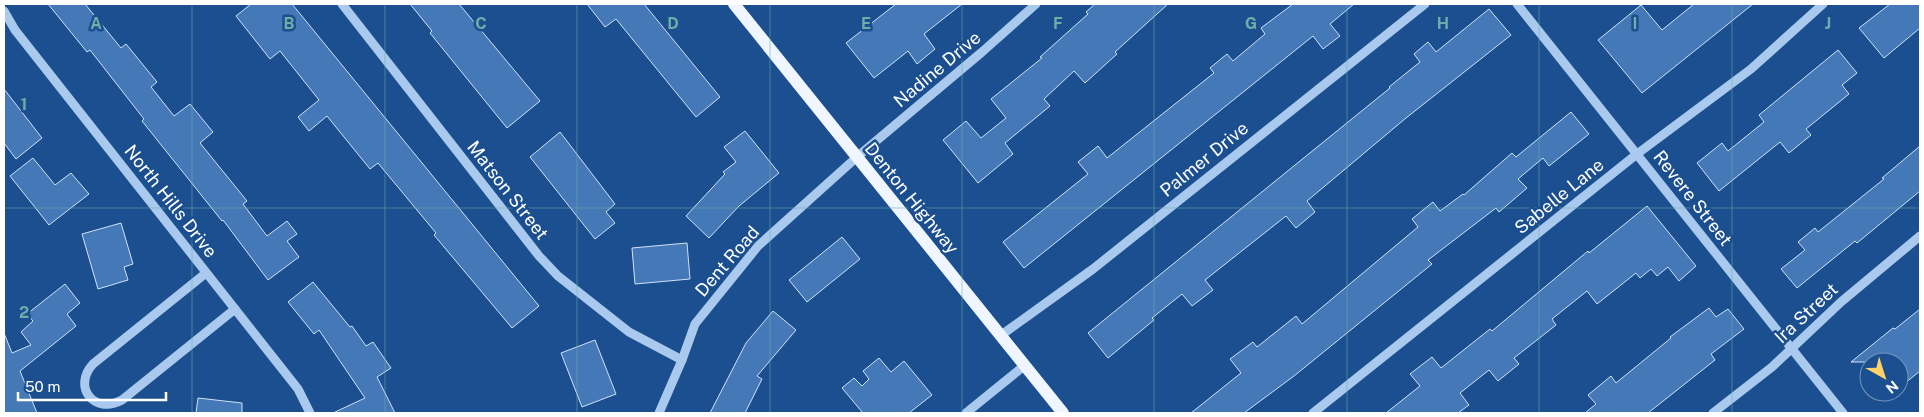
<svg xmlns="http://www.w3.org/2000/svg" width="1924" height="417" viewBox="0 0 1924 417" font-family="'Public Sans',sans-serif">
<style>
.building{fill:#4478b7;stroke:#cfe3fa}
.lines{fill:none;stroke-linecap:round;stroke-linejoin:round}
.minor{stroke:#a9c9ee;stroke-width:9}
.major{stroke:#f0f6ff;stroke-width:12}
.grid{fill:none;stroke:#6fada8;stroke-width:1;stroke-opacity:0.55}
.labels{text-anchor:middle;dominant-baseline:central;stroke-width:5;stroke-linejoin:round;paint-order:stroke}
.street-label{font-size:18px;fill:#fff;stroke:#1b4f8f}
.grid-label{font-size:16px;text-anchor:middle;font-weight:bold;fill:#6fada8;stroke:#1b4f8f;stroke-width:5;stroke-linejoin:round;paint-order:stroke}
</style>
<rect width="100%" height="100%" fill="#1b4f8f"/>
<g class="building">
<polygon points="48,4 85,4 121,48 126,44 157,82 151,87 174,116 190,104 213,132 200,143 247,201 243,204 267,236 287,221 297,234 287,241 299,257 268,280 223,220 222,221 142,121 144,119 90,50 87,52"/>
<polygon points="251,4 292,4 539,306 512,328 434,235 436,233 378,163 370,169 327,116 309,131 298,117 319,100 280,51 270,59 236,16"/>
<polygon points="410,4 459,4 540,101 507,128 430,33 432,31"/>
<polygon points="587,4 644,4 720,97 696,117 616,19 605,27"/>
<polygon points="896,4 962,4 924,34 935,49 917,64 908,51 874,78 846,43"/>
<polygon points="1095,4 1168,4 1115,52 1117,54 1085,83 1074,71 1044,99 1050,106 1005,143 1013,154 978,183 943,140 966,121 981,138 1006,118 991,99 1042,58 1040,57 1088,14 1086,12"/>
<polygon points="1293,4 1354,4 1330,24 1340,36 1323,49 1313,36 1024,268 1003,242 1088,174 1078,162 1098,146 1107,158 1214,73 1210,68 1227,54 1233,61 1265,34 1261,28"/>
<polygon points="1694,4 1753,4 1642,93 1598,40 1641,5 1662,30"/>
<polygon points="1890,4 1920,4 1920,28 1884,58 1859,28"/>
<polygon points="1489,9 1511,35 1406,118 1307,201 1315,212 1296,228 1286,216 1205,280 1213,290 1192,306 1182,294 1152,318 1154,320 1108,358 1088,333 1390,88 1389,87 1420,62 1414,54 1428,42 1436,52"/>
<polygon points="1838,50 1857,73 1842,85 1849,94 1806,129 1811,135 1789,153 1780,142 1719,191 1697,163 1722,143 1728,151 1764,122 1759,115"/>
<polygon points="4,89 42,138 16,159 4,143"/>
<polygon points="1571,112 1589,134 1549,166 1543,158 1518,179 1527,188 1499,212 1496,208 1428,260 1432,264 1294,376 1244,413 1191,413 1241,373 1230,359 1253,342 1257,347 1296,316 1302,324 1418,227 1412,219 1433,202 1440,211 1463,194 1464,195 1512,153 1516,157"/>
<polygon points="745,131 779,173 739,206 709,238 686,216 725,174 723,172 736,162 724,147"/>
<polygon points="560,132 615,204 606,212 615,223 595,239 530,157"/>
<polygon points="1920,146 1920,191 1857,243 1855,241 1797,288 1781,269 1805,250 1798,242 1815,228 1818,232 1884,179 1882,178"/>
<polygon points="33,158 55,185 71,173 89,194 49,225 10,176"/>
<polygon points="1647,206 1696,266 1679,281 1668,267 1657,276 1651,269 1640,278 1636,273 1597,304 1587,291 1552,319 1556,325 1514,358 1519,364 1498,381 1489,370 1460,393 1469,405 1458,413 1386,413 1420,386 1410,374 1432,357 1441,368 1490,329 1492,331 1588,251 1589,253"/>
<polygon points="121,223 133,264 124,267 128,280 98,289 82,234"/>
<polygon points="842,237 860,259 807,302 789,280"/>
<polygon points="687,243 690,279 635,284 632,248"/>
<polygon points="313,282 350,327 352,326 366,346 373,342 391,368 377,377 395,413 333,413 365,398 319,330 314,334 288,302"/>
<polygon points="65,284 80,303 67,314 76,326 20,371 37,413 4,413 4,333 12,353 31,345 21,332 33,321 27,314"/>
<polygon points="1709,308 1716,317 1728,309 1744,329 1711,354 1715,360 1648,413 1585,413 1596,404 1588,395 1611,376 1616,383 1671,338 1670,337"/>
<polygon points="1920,309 1920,371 1899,388 1899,362 1851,362 1893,328 1895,329"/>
<polygon points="773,311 796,330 757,376 762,379 745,413 710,413 746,343"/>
<polygon points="595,340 616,394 582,407 561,353"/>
<polygon points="879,358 891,372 904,361 932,395 909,413 863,413 842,388 854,378 862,386 869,379 863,371"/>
<polygon points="198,398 242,403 242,413 196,413"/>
</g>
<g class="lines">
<g class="minor">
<polyline points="342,4 539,256 558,276 629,332 682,360"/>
<polyline points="1517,4 1843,413"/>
<polyline points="4,11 15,30 298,389 310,413"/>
<path d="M206,273l-113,91c-21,23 1,51 29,36l113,-91"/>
<polyline points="1000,336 1093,269 1425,4"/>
<polyline points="659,413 682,360 695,324 758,246 857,157 982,52 1036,4"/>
<polyline points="966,413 1024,366"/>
<polyline points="1313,413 1637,154 1751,69 1823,4"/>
<polyline points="1713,413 1772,367 1841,302 1920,236"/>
</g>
<polyline class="major" points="734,4 1063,413"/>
</g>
<path class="grid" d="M192,4v409M385,4v409M577,4v409M770,4v409M962,4v409M1154,4v409M1347,4v409M1539,4v409M1732,4v409M4,208h1916"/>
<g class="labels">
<g class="street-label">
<text transform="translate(937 69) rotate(-40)">Nadine Drive</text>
<text transform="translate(1204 159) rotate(-39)">Palmer Drive</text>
<text transform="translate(508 190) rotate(52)">Matson Street</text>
<text transform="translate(1559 196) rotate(-39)">Sabelle Lane</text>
<text transform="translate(912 198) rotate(51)">Denton Highway</text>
<text transform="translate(1693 198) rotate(52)">Revere Street</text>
<text transform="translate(171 201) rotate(52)">North Hills Drive</text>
<text transform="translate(727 261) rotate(-49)">Dent Road</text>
<text transform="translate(1806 313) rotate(-43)">Ira Street</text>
</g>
</g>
<g class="grid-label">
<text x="96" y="29">A</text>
<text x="289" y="29">B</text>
<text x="481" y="29">C</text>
<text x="673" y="29">D</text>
<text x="866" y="29">E</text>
<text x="1058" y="29">F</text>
<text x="1251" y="29">G</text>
<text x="1443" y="29">H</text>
<text x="1635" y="29">I</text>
<text x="1828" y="29">J</text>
<text x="24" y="110">1</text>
<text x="24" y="318">2</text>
</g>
<rect width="1924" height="417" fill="none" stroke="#ffffff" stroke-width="10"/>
<g transform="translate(1884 377) rotate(141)"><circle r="24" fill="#1b4f8f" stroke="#7695bc"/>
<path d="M0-4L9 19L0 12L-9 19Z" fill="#ffd166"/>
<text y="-8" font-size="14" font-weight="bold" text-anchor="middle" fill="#ffffff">N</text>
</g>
<path d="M18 392v8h148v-8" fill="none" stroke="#ffffff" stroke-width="2.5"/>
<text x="25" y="392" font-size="15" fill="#ffffff" stroke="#1b4f8f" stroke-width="4" paint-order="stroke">50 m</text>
</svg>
